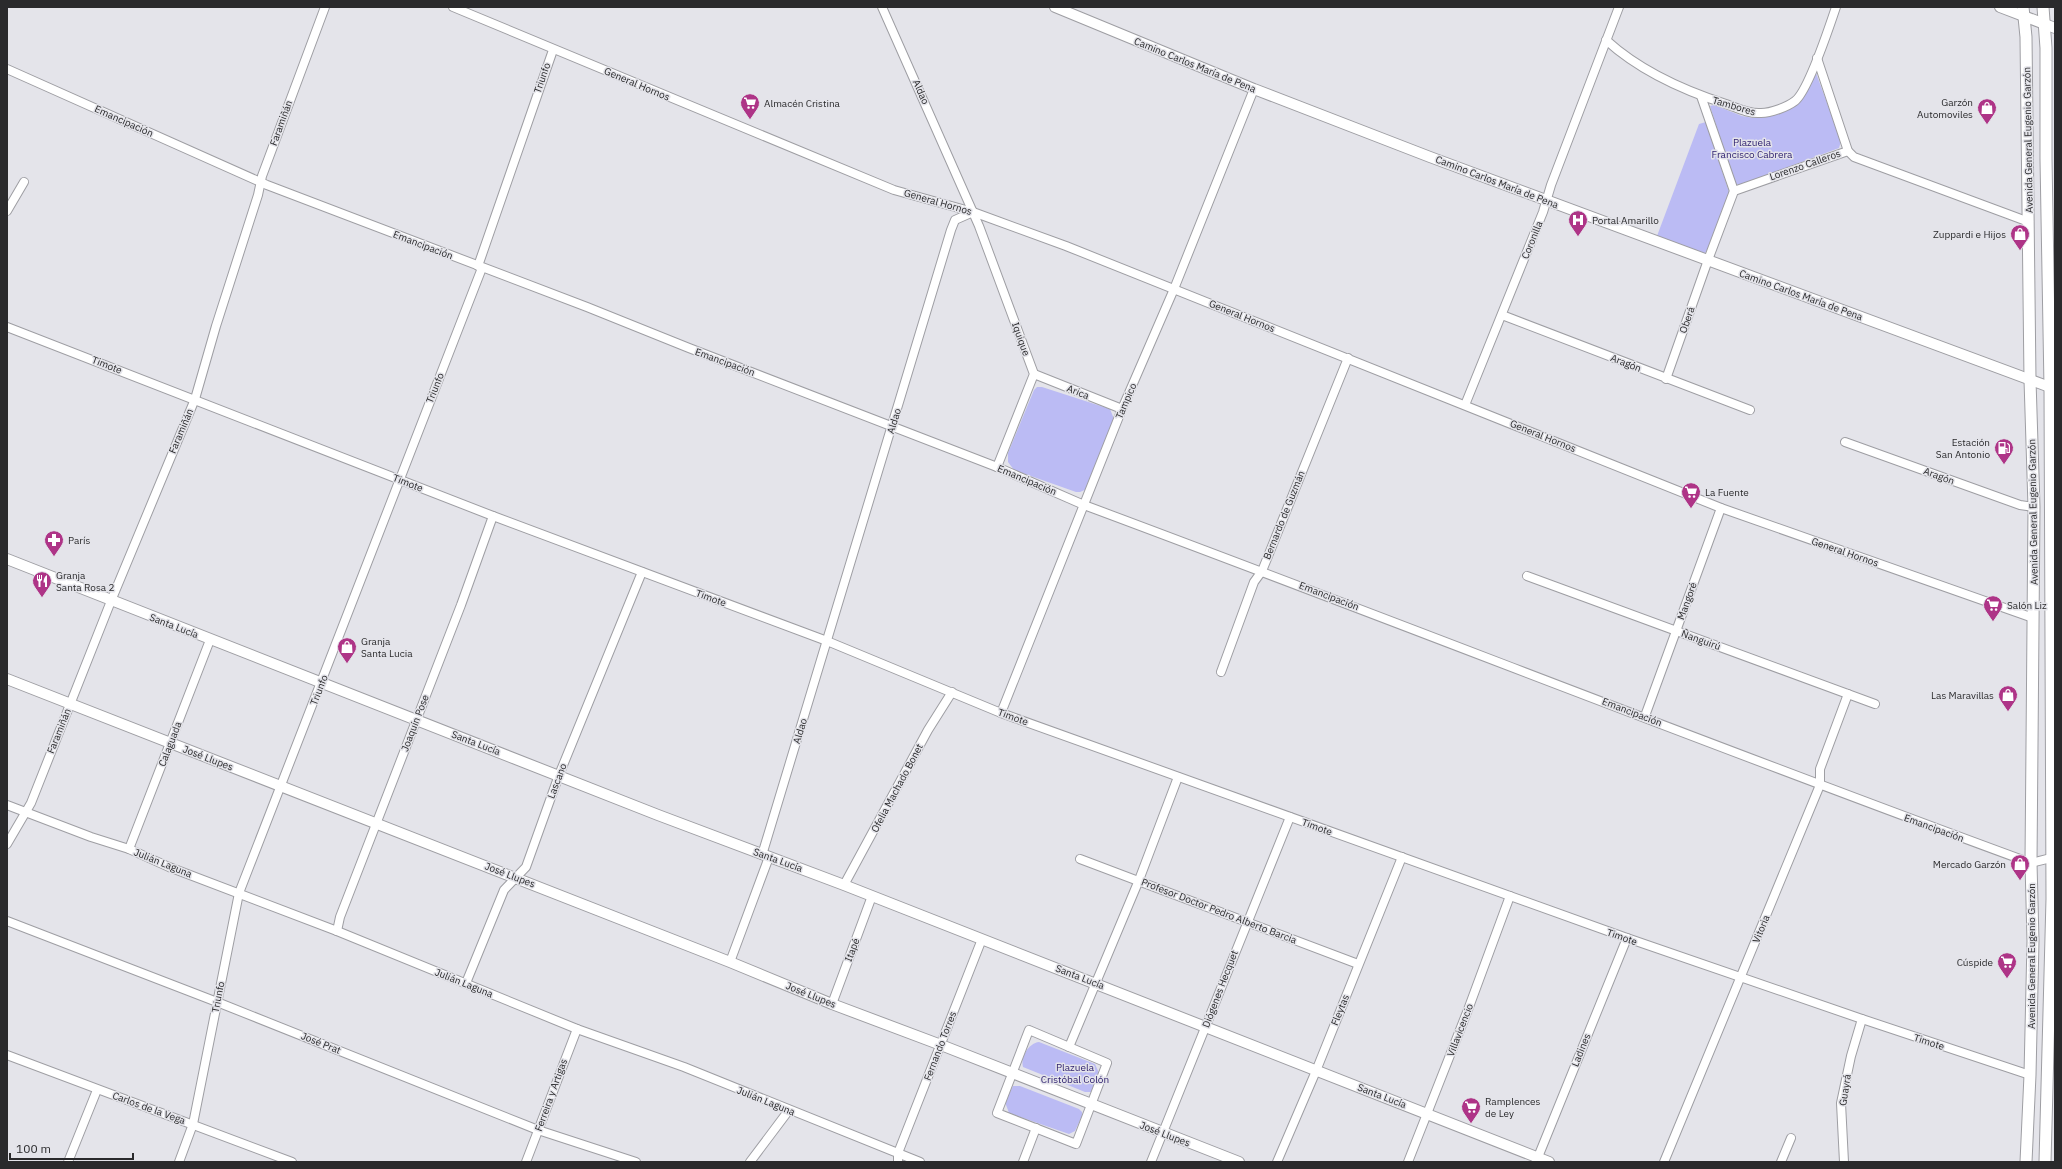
<svg xmlns="http://www.w3.org/2000/svg" width="2062" height="1169" viewBox="0 0 2062 1169" font-family="'IBM Plex Sans',sans-serif">
<style>
.green{fill:#bbbbf4}
.lines{fill:none;stroke-linecap:round;stroke-linejoin:round}
.minor-casing{stroke:#9e9ea3;stroke-width:10}
.tertiary-casing{stroke:#9e9ea3;stroke-width:12}
.secondary-casing{stroke:#9e9ea3;stroke-width:13}
.minor{stroke:#fff;stroke-width:8}
.tertiary{stroke:#fff;stroke-width:10}
.secondary{stroke:#fff;stroke-width:11}
.labels{text-anchor:middle;dominant-baseline:central;stroke-width:3;stroke-linejoin:round;paint-order:stroke}
.street-label{font-size:10px;fill:#2a2a2c;stroke:#e4e4ea}
.poi-label{font-size:10px;fill:#2a2a2c;stroke:#e4e4ea;text-anchor:start}
.park-label{font-size:10px;fill:#2f216f;stroke:#e4e4ea}
</style>
<rect width="100%" height="100%" fill="#e4e4ea"/>
<g class="green">
<polygon points="1816,73 1841,141 1839,148 1740,185 1735,184 1710,106 1714,105 1742,116 1753,118 1771,115 1787,109"/>
<polygon points="1706,122 1729,192 1708,248 1704,255 1657,236 1699,124"/>
<polygon points="1037,387 1042,387 1110,409 1114,419 1087,489 1080,492 1076,492 1014,470 1008,462 1008,453 1034,390"/>
<path d="M1039,1042l56,22 4,9 -8,19h-6l-62,-25c-3,-10 6,-24 16,-25z"/>
<polygon points="1013,1086 1020,1086 1079,1109 1082,1112 1082,1116 1075,1131 1069,1134 1009,1113 1005,1102"/>
</g>
<g class="lines">
<defs>
<g id="minor">
<polyline points="453,7 894,190 973,212 1066,246 1721,508 2033,618"/>
<polyline points="882,7 979,226 1034,374 997,467"/>
<path d="M1606,40c34,31 76,50 120,64 11,4 23,10 35,9 10,0 26,-6 34,-12 13,-10 35,-76 41,-94"/>
<polyline points="1817,58 1848,151 1854,157 2029,222"/>
<path d="M7,69l260,116 320,122 102,41 308,119 87,38c317,118 630,242 947,358l20,-5 4,2"/>
<polyline points="1701,96 1734,191"/>
<polyline points="7,211 24,182"/>
<polyline points="478,266 553,50"/>
<polyline points="1502,315 1750,410"/>
<polyline points="7,327 493,516 827,641 1001,713 1627,938 1862,1019 2030,1075"/>
<polyline points="1034,374 1122,409"/>
<polyline points="1666,379 1708,260 1734,191 1848,151"/>
<polyline points="1465,405 1543,212 1551,185 1619,7"/>
<polyline points="1845,442 2020,505 2034,507"/>
<polyline points="1527,576 1875,704"/>
<polyline points="1221,672 1254,582 1262,571 1348,358"/>
<polyline points="1001,713 1122,409 1174,289 1254,89"/>
<polyline points="1645,716 1721,508"/>
<polyline points="7,805 91,837 129,849 169,867 337,931 577,1029 684,1067 920,1162"/>
<polyline points="7,844 31,803 111,601 195,399 216,326 258,195 262,176 325,7"/>
<polyline points="129,849 210,640"/>
<polyline points="762,855 951,230 955,220 973,212"/>
<polyline points="1080,859 1358,964"/>
<polyline points="844,885 928,730 952,692"/>
<polyline points="7,921 217,1002 538,1130 636,1162"/>
<polyline points="337,931 340,917 461,605 493,516"/>
<polyline points="730,962 769,857"/>
<polyline points="466,983 504,890 526,867 559,775 642,572"/>
<polyline points="832,1004 872,896"/>
<polygon points="1029,1030 1107,1063 1076,1144 997,1113"/>
<polyline points="1069,1047 1139,880 1178,777"/>
<polyline points="7,1055 292,1162"/>
<polyline points="68,1162 97,1090"/>
<polyline points="179,1162 193,1124 239,893 482,268"/>
<polyline points="526,1162 577,1029"/>
<polyline points="750,1162 789,1110"/>
<polyline points="898,1162 898,1153 982,939"/>
<polyline points="1023,1162 1036,1128"/>
<polyline points="1151,1162 1290,817"/>
<polyline points="1277,1162 1316,1071 1402,857"/>
<polyline points="1408,1162 1469,1007 1510,896"/>
<polyline points="1536,1162 1627,938"/>
<polyline points="1664,1162 1820,785 1820,769 1848,694"/>
<polyline points="1781,1162 1791,1138"/>
<polyline points="1844,1162 1841,1103 1851,1056 1862,1019"/>
</g>
<g id="tertiary">
<polyline points="1055,7 1254,89 1430,157 2055,389"/>
<polyline points="2000,7 2055,28"/>
<polyline points="7,559 658,815 844,885 1549,1162"/>
<polyline points="7,679 730,962 832,1004 941,1045 1239,1162"/>
</g>
<g id="secondary">
<polyline points="2023,7 2026,37 2030,380 2034,507 2031,863 2033,941 2030,1075 2026,1162"/>
<polyline points="2043,7 2046,48 2046,159 2050,387 2052,899 2045,1162"/>
</g>
</defs>
<use href="#minor" class="minor-casing"/>
<use href="#tertiary" class="tertiary-casing"/>
<use href="#secondary" class="secondary-casing"/>
<use href="#minor" class="minor"/>
<use href="#tertiary" class="tertiary"/>
<use href="#secondary" class="secondary"/>
</g>
<defs>
<symbol id="supermarket-pin" viewBox="-11 -11 22 30"><path d="M0 17L-7.5 6A9.5 9.5 0 1 1 7.5 6Z" fill="#ae3487" stroke="#e4e4ea"/><path d="M-6-5.5h2.5l.6 2H6L4.5 2H-2.5L-4.4-4H-6ZM-1.5 3.2a1.3 1.3 0 1 0 .1 0ZM3 3.2a1.3 1.3 0 1 0 .1 0Z" fill="#fff"/></symbol>
<symbol id="shop-pin" viewBox="-11 -11 22 30"><path d="M0 17L-7.5 6A9.5 9.5 0 1 1 7.5 6Z" fill="#ae3487" stroke="#e4e4ea"/><path d="M-5-2.5h2.3a2.7 3.5 0 0 1 5.4 0H5L5.5 6h-11ZM-1.5-2.5h3a1.5 2.3 0 0 0-3 0Z" fill="#fff"/></symbol>
<symbol id="hospital-pin" viewBox="-11 -11 22 30"><path d="M0 17L-7.5 6A9.5 9.5 0 1 1 7.5 6Z" fill="#ae3487" stroke="#e4e4ea"/><path d="M-5-5h3v3.5h4V-5h3V5h-3V1.5h-4V5h-3Z" fill="#fff"/></symbol>
<symbol id="fuel-pin" viewBox="-11 -11 22 30"><path d="M0 17L-7.5 6A9.5 9.5 0 1 1 7.5 6Z" fill="#ae3487" stroke="#e4e4ea"/><path d="M-5.5-6h7V0h2V4h1.3V-2.5L3-4.5l.8-.8L6-3V5H2.5V1h-1V6h-7ZM-4.2-4.7v3.2H.2V-4.7Z" fill="#fff"/></symbol>
<symbol id="pharmacy-pin" viewBox="-11 -11 22 30"><path d="M0 17L-7.5 6A9.5 9.5 0 1 1 7.5 6Z" fill="#ae3487" stroke="#e4e4ea"/><path d="M-2-6h4v4h4v4h-4v4h-4v-4h-4v-4h4Z" fill="#fff"/></symbol>
<symbol id="restaurant-pin" viewBox="-11 -11 22 30"><path d="M0 17L-7.5 6A9.5 9.5 0 1 1 7.5 6Z" fill="#ae3487" stroke="#e4e4ea"/><path d="M-5-6h1v4h1v-4h1v4h1v-4h1v5L-1.5 .5V6h-2V.5L-5-1ZM5-6V6H3V1.5H1.5Q1.5-4 5-6Z" fill="#fff"/></symbol>
</defs>
<g fill-rule="evenodd">
<use href="#supermarket-pin" x="739" y="92" width="22" height="30"/>
<use href="#shop-pin" x="1976" y="97" width="22" height="30"/>
<use href="#hospital-pin" x="1567" y="209" width="22" height="30"/>
<use href="#shop-pin" x="2009" y="223" width="22" height="30"/>
<use href="#fuel-pin" x="1993" y="437" width="22" height="30"/>
<use href="#supermarket-pin" x="1680" y="481" width="22" height="30"/>
<use href="#pharmacy-pin" x="43" y="529" width="22" height="30"/>
<use href="#restaurant-pin" x="31" y="570" width="22" height="30"/>
<use href="#supermarket-pin" x="1982" y="594" width="22" height="30"/>
<use href="#shop-pin" x="336" y="636" width="22" height="30"/>
<use href="#shop-pin" x="1997" y="684" width="22" height="30"/>
<use href="#shop-pin" x="2009" y="853" width="22" height="30"/>
<use href="#supermarket-pin" x="1996" y="951" width="22" height="30"/>
<use href="#supermarket-pin" x="1460" y="1096" width="22" height="30"/>
</g>
<g class="labels">
<g class="street-label">
<text transform="translate(1195 65) rotate(22)">Camino Carlos María de Pena</text>
<text transform="translate(542 78) rotate(-71)">Triunfo</text>
<text transform="translate(637 84) rotate(23)">General Hornos</text>
<text transform="translate(921 92) rotate(66)">Aldao</text>
<text transform="translate(1734 106) rotate(16)">Tambores</text>
<text transform="translate(124 121) rotate(24)">Emancipación</text>
<text transform="translate(281 123) rotate(-70)">Faramiñán</text>
<text transform="translate(2028 140) rotate(-91)">Avenida General Eugenio Garzón</text>
<text transform="translate(1805 165) rotate(-19)">Lorenzo Calleros</text>
<text transform="translate(1497 182) rotate(21)">Camino Carlos María de Pena</text>
<text transform="translate(938 202) rotate(16)">General Hornos</text>
<text transform="translate(1532 240) rotate(-68)">Coronilla</text>
<text transform="translate(423 245) rotate(21)">Emancipación</text>
<text transform="translate(1801 295) rotate(20)">Camino Carlos María de Pena</text>
<text transform="translate(1242 316) rotate(22)">General Hornos</text>
<text transform="translate(1687 320) rotate(-71)">Oberá</text>
<text transform="translate(1021 339) rotate(70)">Iquique</text>
<text transform="translate(725 362) rotate(20)">Emancipación</text>
<text transform="translate(1626 363) rotate(21)">Aragón</text>
<text transform="translate(107 365) rotate(21)">Timote</text>
<text transform="translate(435 388) rotate(-68)">Triunfo</text>
<text transform="translate(1078 392) rotate(22)">Arica</text>
<text transform="translate(1126 401) rotate(-67)">Tampico</text>
<text transform="translate(894 421) rotate(-73)">Aldao</text>
<text transform="translate(181 431) rotate(-67)">Faramiñán</text>
<text transform="translate(1543 436) rotate(22)">General Hornos</text>
<text transform="translate(1939 476) rotate(20)">Aragón</text>
<text transform="translate(1027 480) rotate(23)">Emancipación</text>
<text transform="translate(408 483) rotate(21)">Timote</text>
<text transform="translate(2033 512) rotate(-91)">Avenida General Eugenio Garzón</text>
<text transform="translate(1284 515) rotate(-68)">Bernardo de Guzmán</text>
<text transform="translate(1845 552) rotate(19)">General Hornos</text>
<text transform="translate(1329 596) rotate(21)">Emancipación</text>
<text transform="translate(711 598) rotate(20)">Timote</text>
<text transform="translate(1687 601) rotate(-70)">Mangoré</text>
<text transform="translate(174 626) rotate(21)">Santa Lucía</text>
<text transform="translate(1701 640) rotate(20)">Ñanguirú</text>
<text transform="translate(319 690) rotate(-69)">Triunfo</text>
<text transform="translate(1632 712) rotate(21)">Emancipación</text>
<text transform="translate(1013 717) rotate(20)">Timote</text>
<text transform="translate(415 723) rotate(-69)">Joaquín Pose</text>
<text transform="translate(59 731) rotate(-68)">Faramiñán</text>
<text transform="translate(800 731) rotate(-73)">Aldao</text>
<text transform="translate(476 743) rotate(21)">Santa Lucía</text>
<text transform="translate(170 744) rotate(-69)">Calaguada</text>
<text transform="translate(208 758) rotate(21)">José Llupes</text>
<text transform="translate(557 781) rotate(-69)">Lascano</text>
<text transform="translate(897 788) rotate(-62)">Ofelia Machado Bonet</text>
<text transform="translate(1317 827) rotate(20)">Timote</text>
<text transform="translate(1934 828) rotate(20)">Emancipación</text>
<text transform="translate(778 860) rotate(20)">Santa Lucía</text>
<text transform="translate(163 863) rotate(22)">Julián Laguna</text>
<text transform="translate(510 875) rotate(21)">José Llupes</text>
<text transform="translate(1219 911) rotate(21)">Profesor Doctor Pedro Alberto Barcia</text>
<text transform="translate(1761 929) rotate(-68)">Vitoria</text>
<text transform="translate(1622 937) rotate(19)">Timote</text>
<text transform="translate(852 950) rotate(-69)">Itapé</text>
<text transform="translate(2031 956) rotate(-90)">Avenida General Eugenio Garzón</text>
<text transform="translate(1080 977) rotate(21)">Santa Lucía</text>
<text transform="translate(464 983) rotate(22)">Julián Laguna</text>
<text transform="translate(1220 989) rotate(-69)">Diógenes Hecquet</text>
<text transform="translate(811 995) rotate(22)">José Llupes</text>
<text transform="translate(218 997) rotate(-79)">Triunfo</text>
<text transform="translate(1340 1010) rotate(-68)">Fleytas</text>
<text transform="translate(1460 1030) rotate(-69)">Villavicencio</text>
<text transform="translate(1929 1042) rotate(18)">Timote</text>
<text transform="translate(321 1043) rotate(22)">José Prat</text>
<text transform="translate(940 1046) rotate(-69)">Fernando Torres</text>
<text transform="translate(1581 1050) rotate(-68)">Ladines</text>
<text transform="translate(1845 1090) rotate(-81)">Guayrá</text>
<text transform="translate(551 1095) rotate(-70)">Ferreira y Artigas</text>
<text transform="translate(1382 1096) rotate(21)">Santa Lucía</text>
<text transform="translate(766 1101) rotate(22)">Julián Laguna</text>
<text transform="translate(149 1108) rotate(20)">Carlos de la Vega</text>
<text transform="translate(1165 1134) rotate(21)">José Llupes</text>
</g>
<g class="poi-label">
<text x="1973" y="102" text-anchor="end">Garzón<tspan x="1973" dy="12">Automoviles</tspan></text>
<text x="764" y="103">Almacén Cristina</text>
<text x="1592" y="220">Portal Amarillo</text>
<text x="2006" y="234" text-anchor="end">Zuppardi e Hijos</text>
<text x="1990" y="442" text-anchor="end">Estación<tspan x="1990" dy="12">San Antonio</tspan></text>
<text x="1705" y="492">La Fuente</text>
<text x="68" y="540">París</text>
<text x="56" y="575">Granja<tspan x="56" dy="12">Santa Rosa 2</tspan></text>
<text x="2007" y="605">Salón Liz</text>
<text x="361" y="641">Granja<tspan x="361" dy="12">Santa Lucia</tspan></text>
<text x="1994" y="695" text-anchor="end">Las Maravillas</text>
<text x="2006" y="864" text-anchor="end">Mercado Garzón</text>
<text x="1993" y="962" text-anchor="end">Cúspide</text>
<text x="1485" y="1101">Ramplences<tspan x="1485" dy="12">de Ley</tspan></text>
</g>
<g class="park-label">
<text x="1752" y="142">Plazuela<tspan x="1752" dy="12">Francisco Cabrera</tspan></text>
<text x="1075" y="1067">Plazuela<tspan x="1075" dy="12">Cristóbal Colón</tspan></text>
</g>
</g>
<rect width="2062" height="1169" fill="none" stroke="#2a2a2c" stroke-width="16"/>
<path d="M10 1153v6h123v-6" fill="none" stroke="#2a2a2c" stroke-width="2"/>
<text x="16" y="1153" font-size="12" fill="#2a2a2c" stroke="#e4e4ea" stroke-width="3" paint-order="stroke">100 m</text>
</svg>
